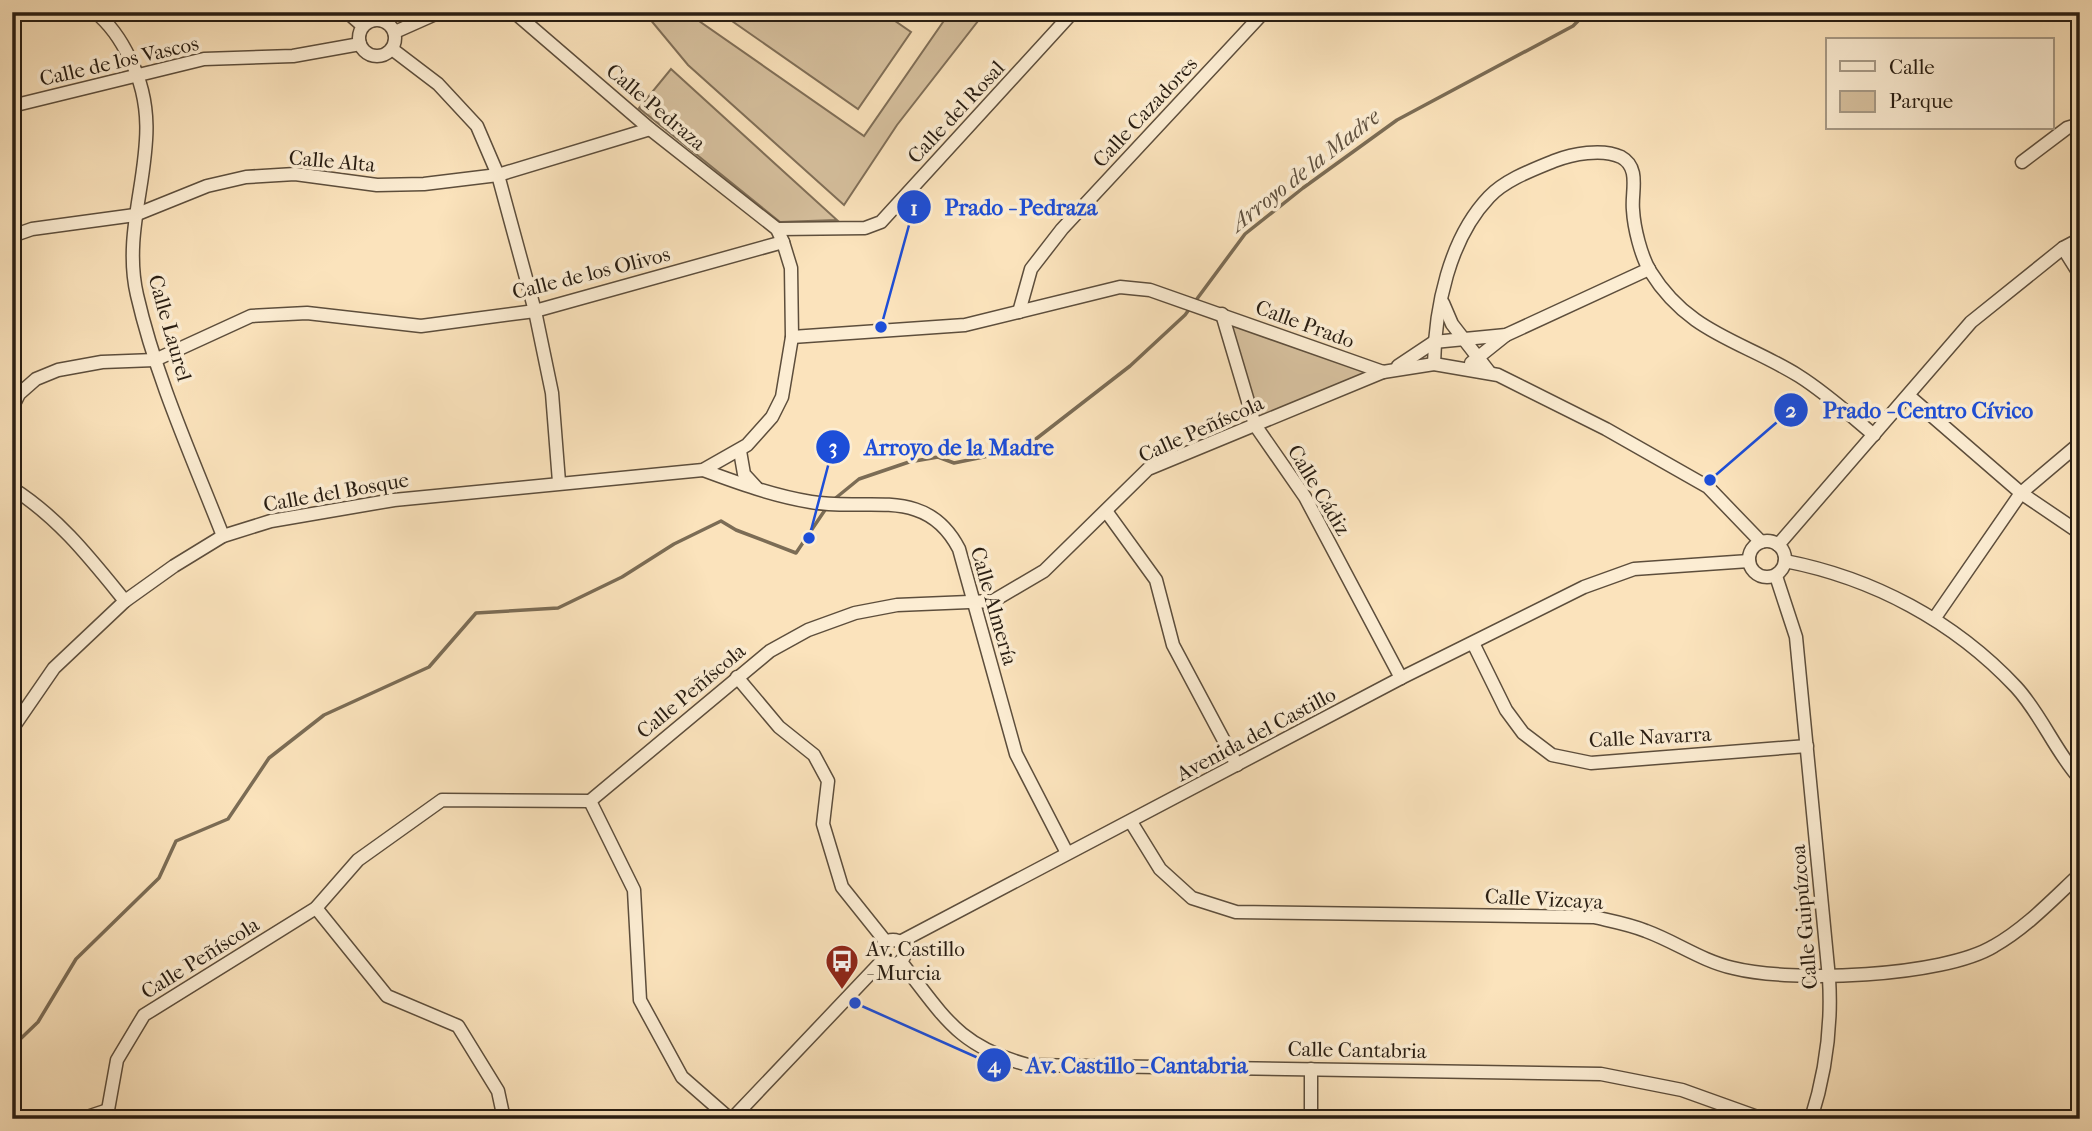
<svg xmlns="http://www.w3.org/2000/svg" width="2092" height="1131" viewBox="0 0 2092 1131" font-family="'IM FELL French Canon',serif">
<style>
.green{fill:#d7c19f;stroke:#806f58;stroke-width:2}
.lines{fill:none;stroke-linecap:round;stroke-linejoin:round}
.stream{stroke:#7b6c55;stroke-width:3.5}
.minor-casing{stroke:#5d4e3c;stroke-width:15}
.minor{stroke:#fcedd3;stroke-width:12}
.labels{text-anchor:middle;dominant-baseline:central;stroke-width:7;stroke-linejoin:round;paint-order:stroke}
.street-label{font-size:21px;fill:#281d12;stroke:#fcedd3}
.poi-label{font-size:21px;fill:#281d12;stroke:#fcedd3;text-anchor:start}
.water-label{font-size:23px;font-style:italic;fill:#60513f;stroke:#fcedd3}
.leader{fill:none;stroke:#1d4ed8;stroke-width:2.5}
.callout-dot{fill:#1d4ed8;stroke:#fcedd3;stroke-width:2.5}
.mark-label{font-size:21px;text-anchor:middle;font-weight:bold;fill:#fff}
.callout-label{font-size:23px;text-anchor:middle;font-weight:bold;fill:#1d4ed8;stroke:#fcedd3;stroke-width:7;stroke-linejoin:round;paint-order:stroke}
</style>
<rect width="100%" height="100%" fill="#fbe3bc"/>
<filter id="stains"><feTurbulence type="fractalNoise" baseFrequency=".00286" numOctaves="4"/><feColorMatrix values="0 0 0 0 .2 0 0 0 0 .09 0 0 0 0 .02 0 0 0 .5 -.17"/></filter>
<radialGradient id="worn" r=".72"><stop offset=".6" stop-color="#630" stop-opacity="0"/><stop offset="1" stop-color="#630" stop-opacity=".3"/></radialGradient>
<g class="green">
<polygon points="644,12 686,12 864,136 950,12 985,12 897,125 844,205 688,65"/>
<polygon points="719,12 882,12 911,32 858,109"/>
<polygon points="671,69 837,220 780,222 639,108"/>
<polygon points="1222,314 1383,372 1255,425"/>
</g>
<g class="lines">
<g class="stream">
<polyline points="832,501 859,479 909,462 938,457 954,463 1023,449 1130,366 1185,315 1245,234 1303,188 1397,120 1573,26 1587,12"/>
<polyline points="12,1047 38,1022 76,959 159,878 176,841 228,819 269,758 324,715 429,667 476,613 558,608 622,577 674,544 721,521 736,530 796,553 827,507"/>
</g>
<defs>
<g id="minor">
<path d="M95,12c15,12 27,30 35,47 42,80 -12,154 7,236 19,83 55,162 86,241"/>
<polyline points="347,12 363,26"/>
<circle cx="377" cy="38" r="18"/>
<polyline points="395,32 440,12"/>
<polyline points="392,49 438,84 477,126 498,175 535,311 552,393 559,482"/>
<polyline points="12,106 204,59 293,56 360,44"/>
<polyline points="2022,162 2067,128 2080,124"/>
<polyline points="777,229 865,228 881,222 1073,12"/>
<polyline points="12,236 32,229 135,215 207,186 246,177 295,174 377,185 424,184 498,175 650,129"/>
<polyline points="2063,248 2080,275"/>
<polyline points="1443,303 1452,324 1490,373"/>
<polyline points="1019,312 1031,269 1062,229 1264,12"/>
<polyline points="1222,314 1255,425 1305,497 1401,678"/>
<polyline points="792,337 965,325 1120,287 1150,290 1383,372 1434,364 1498,375 1606,429 1708,487 1761,542"/>
<polyline points="1471,363 1506,335"/>
<path d="M1434,364c1,-56 15,-125 55,-167 16,-17 43,-27 65,-36 18,-7 48,-13 67,-4 20,11 10,35 12,53 1,18 8,46 17,61 39,63 91,69 149,105 27,17 51,39 75,59"/>
<polyline points="1398,366 1434,342 1506,335 1649,269"/>
<polyline points="1909,396 2021,493 2080,533"/>
<polyline points="12,408 19,394 36,379 58,370 102,362 155,360 251,316 307,313 421,326 535,311 783,242"/>
<polyline points="740,451 744,474 756,487"/>
<path d="M703,470c35,13 71,26 108,32 57,10 115,-17 148,47l57,205 51,99"/>
<path d="M12,488c47,30 78,70 113,113"/>
<polyline points="1106,511 1156,580 1173,645 1237,765"/>
<circle cx="1767" cy="559" r="18"/>
<polyline points="1778,545 1971,322 2063,248 2080,239"/>
<path d="M1785,561c88,17 169,60 231,126 25,27 39,64 64,92"/>
<path d="M1776,576l20,61 33,341c3,48 -3,94 -18,141"/>
<polyline points="1934,619 2021,493 2080,443"/>
<polyline points="1473,643 1506,710 1523,733 1552,755 1591,763 1807,746"/>
<polyline points="737,677 779,727 814,755 828,781 823,824 842,887 886,942"/>
<polyline points="12,729 54,668 125,601 174,566 223,536 271,521 394,500 703,470 747,445 772,417 782,397 792,337 791,268 783,242 777,229 650,129 514,12"/>
<polyline points="590,801 634,890 640,1000 682,1077 730,1119"/>
<path d="M1131,822l29,47 32,29 44,14 358,5c17,4 35,7 52,14 30,11 56,30 87,37 59,15 210,9 261,-22 32,-18 59,-47 86,-72"/>
<polyline points="316,908 387,996 458,1026 498,1091 504,1119"/>
<circle cx="893" cy="952" r="12"/>
<polyline points="900,942 1401,678 1584,587 1634,569 1749,561"/>
<path d="M901,962c43,54 56,84 127,103l573,9 81,16 81,29"/>
<polyline points="81,1119 108,1110"/>
<polyline points="110,1119 108,1110 117,1060 144,1015 316,908 358,860 442,800 590,801 770,651 808,630 855,613 897,605 993,601 1044,571 1148,469 1383,372"/>
<polyline points="732,1119 883,960"/>
<polyline points="1311,1119 1311,1069"/>
</g>
</defs>
<use href="#minor" class="minor-casing"/>
<use href="#minor" class="minor"/>
</g>
<defs>
<symbol id="bus-pin" viewBox="-11 -11 22 30"><path d="M0 17L-7.5 6A9.5 9.5 0 1 1 7.5 6Z" fill="#8f2418" stroke="#fcedd3"/><path d="M-5-6H5V4H4V6H2V4H-2V6H-4V4H-5ZM-3.5-4V0h7V-4ZM-3.5 1.2v1.5H-2V1.2ZM2 1.2v1.5H3.5V1.2Z" fill="#fff"/></symbol>
</defs>
<g fill-rule="evenodd">
<use href="#bus-pin" x="823" y="942" width="38" height="52"/>
</g>
<g class="labels">
<g class="street-label">
<text transform="translate(119 61) rotate(-13)">Calle de los Vascos</text>
<text transform="translate(656 107) rotate(40)">Calle Pedraza</text>
<text transform="translate(956 112) rotate(-47)">Calle del Rosal</text>
<text transform="translate(1145 112) rotate(-47)">Calle Cazadores</text>
<text transform="translate(332 161) rotate(5)">Calle Alta</text>
<text transform="translate(591 273) rotate(-14)">Calle de los Olivos</text>
<text transform="translate(1305 324) rotate(20)">Calle Prado</text>
<text transform="translate(170 328) rotate(74)">Calle Laurel</text>
<text transform="translate(1201 429) rotate(-24)">Calle Peñíscola</text>
<text transform="translate(1319 490) rotate(59)">Calle Cádiz</text>
<text transform="translate(336 492) rotate(-10)">Calle del Bosque</text>
<text transform="translate(994 606) rotate(74)">Calle Almería</text>
<text transform="translate(691 691) rotate(-40)">Calle Peñíscola</text>
<text transform="translate(1256 734) rotate(-28)">Avenida del Castillo</text>
<text transform="translate(1650 737) rotate(-3)">Calle Navarra</text>
<text transform="translate(1544 899) rotate(3)">Calle Vizcaya</text>
<text transform="translate(1804 917) rotate(-95)">Calle Guipúzcoa</text>
<text transform="translate(200 958) rotate(-32)">Calle Peñíscola</text>
<text transform="translate(1357 1050) rotate(1)">Calle Cantabria</text>
</g>
<g class="poi-label">
<text x="866" y="949">Av. Castillo<tspan x="866" dy="24">- Murcia</tspan></text>
</g>
<g class="water-label">
<text transform="translate(1305 170) rotate(-38)">Arroyo de la Madre</text>
</g>
</g>
<path class="leader" d="M881 327L914 207M1710 480L1791 410M809 538L833 447M855 1003L994 1065"/>
<g class="callout-dot">
<circle cx="881" cy="327" r="7"/>
<circle cx="1710" cy="480" r="7"/>
<circle cx="809" cy="538" r="7"/>
<circle cx="855" cy="1003" r="7"/>
<circle cx="914" cy="207" r="18"/>
<circle cx="1791" cy="410" r="18"/>
<circle cx="833" cy="447" r="18"/>
<circle cx="994" cy="1065" r="18"/>
</g>
<g class="mark-label">
<text x="914" y="215">1</text>
<text x="1791" y="417">2</text>
<text x="833" y="454">3</text>
<text x="994" y="1072">4</text>
</g>
<g class="callout-label">
<text x="1021" y="215">Prado - Pedraza</text>
<text x="1928" y="418">Prado - Centro Cívico</text>
<text x="959" y="455">Arroyo de la Madre</text>
<text x="1137" y="1073">Av. Castillo - Cantabria</text>
</g>
<rect width="2092" height="1131" fill="none" stroke="#fbe3bc" stroke-width="42"/>
<rect x="14" y="14" width="2064" height="1103" fill="none" stroke="#281d12" stroke-width="3.5"/>
<rect x="21" y="21" width="2050" height="1089" fill="none" stroke="#281d12" stroke-width="2"/>
<rect x="1826" y="38" width="228" height="91" fill="#fcedd3" stroke="#a79a86" stroke-width="2"/>
<rect x="1840" y="61" width="35" height="10" fill="#fcedd3" stroke="#a79a86" stroke-width="2"/>
<text x="1889" y="74" font-size="21" fill="#281d12">Calle</text>
<rect x="1840" y="91" width="35" height="21" fill="#d7c19f" stroke="#a79a86" stroke-width="2"/>
<text x="1889" y="108" font-size="21" fill="#281d12">Parque</text>
<rect width="100%" height="100%" filter="url(#stains)"/>
<rect width="100%" height="100%" fill="url(#worn)"/>
</svg>
